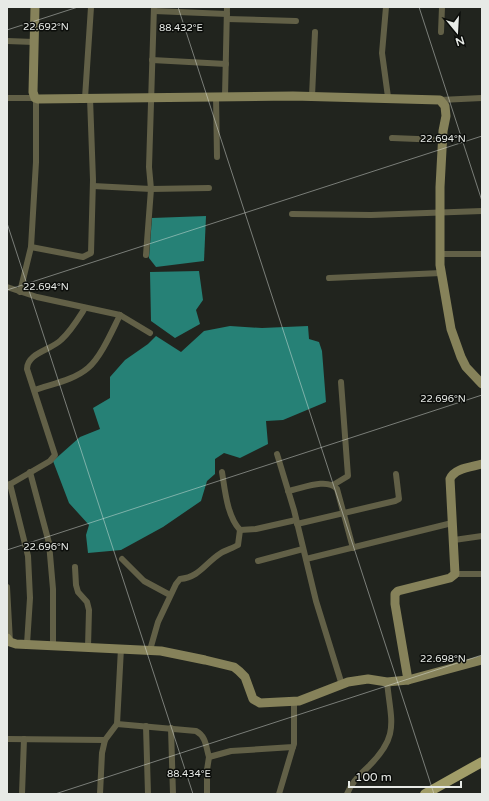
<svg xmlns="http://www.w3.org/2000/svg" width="489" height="801" viewBox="0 0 489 801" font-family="'Varela Round',sans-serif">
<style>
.water{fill:#268176}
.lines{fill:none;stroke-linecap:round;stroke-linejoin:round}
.street{stroke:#626047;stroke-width:6}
.secondary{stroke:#86825a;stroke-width:9}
.primary{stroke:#a19d68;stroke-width:10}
.ticks{fill:none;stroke:#e7eae6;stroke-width:1;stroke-opacity:0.45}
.ticks-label{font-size:10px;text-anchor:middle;fill:#e7eae6;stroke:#0b0d0a;stroke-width:3;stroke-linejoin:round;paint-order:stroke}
</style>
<rect width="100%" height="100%" fill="#21241e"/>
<g class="water">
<polygon points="206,216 204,261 156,267 149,258 152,218"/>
<polygon points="199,271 203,300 196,310 200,324 175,338 151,321 150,272"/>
<polygon points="230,326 262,328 308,326 309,339 319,342 322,351 326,402 283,420 266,421 268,444 240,458 224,453 215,459 215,474 207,481 201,501 163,527 121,550 88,553 86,535 89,525 69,503 53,461 80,437 100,429 93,408 110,398 110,377 125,360 148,344 156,336 181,352 204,331"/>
</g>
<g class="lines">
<g class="street">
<polyline points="386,7 382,53 388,97"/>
<polyline points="154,11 227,14"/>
<polyline points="227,19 296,21"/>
<polyline points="441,32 442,7"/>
<polyline points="7,41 34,42"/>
<polyline points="152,60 226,64"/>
<polyline points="216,96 217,157"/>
<polyline points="225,96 227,7"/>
<polyline points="312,96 315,32"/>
<polyline points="7,98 35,98"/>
<polyline points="85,98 91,7"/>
<polyline points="440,100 482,98"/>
<polyline points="392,138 443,140"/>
<polyline points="93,186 151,189 209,188"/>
<polyline points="292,214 371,215 482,211"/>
<polyline points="31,247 83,257 91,253 93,180 90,98"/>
<polyline points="440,254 482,254"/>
<polyline points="146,255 151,189 149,167 154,7"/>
<polyline points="329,278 441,273"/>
<polyline points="7,287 37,297 120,315 150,333"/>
<polyline points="20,292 31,247 36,162 36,98"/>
<path d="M35,390c17,-6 39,-10 53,-22 13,-11 24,-37 32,-53"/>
<polyline points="277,454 294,510 316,601 342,685"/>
<polyline points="30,472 49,543 53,589 53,645"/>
<path d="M222,472c3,18 5,44 18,58l16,-1 40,-9"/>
<polyline points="10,484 28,556 30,598 27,644"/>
<polyline points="333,485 348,476 341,382"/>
<path d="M7,486l43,-25 5,-6 -28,-86c0,-16 24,-19 34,-29 10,-9 17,-21 24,-32"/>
<path d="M288,491c13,-2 39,-14 49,-2l16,59"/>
<polyline points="297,524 395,501 399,499 396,474"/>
<polyline points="454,540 482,536"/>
<polyline points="122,559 144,581 170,595"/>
<polyline points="306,559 452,523"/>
<polyline points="258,561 303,549"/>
<polyline points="75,567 76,585 78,592 87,602 89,610 88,647"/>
<polyline points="455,574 482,574"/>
<polyline points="7,587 10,642"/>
<path d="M150,650l8,-28 18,-38 4,-5c20,-2 25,-16 41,-26 5,-3 12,-5 17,-8l2,-15"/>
<path d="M117,724l79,7c10,5 10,16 13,26"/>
<polyline points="146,726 148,794"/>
<polyline points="171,728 173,794"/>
<polyline points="7,739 105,740"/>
<polyline points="22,794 24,739"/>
<polyline points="100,794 102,753 105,740 117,724 121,648"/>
<polyline points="207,794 207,770 209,757 231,751 293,747 294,744 294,702"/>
<polyline points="279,794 293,747"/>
<path d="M347,794c4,-11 12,-19 21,-27 32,-31 23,-45 19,-85"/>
</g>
<g class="secondary">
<polyline points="35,7 33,92 35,98 38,99 293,96 440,100 445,106 446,116 443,131 440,187 440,265 451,329 461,357 466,367 482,384"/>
<polyline points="7,638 10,642 16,644 161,651 205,660 234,667 239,671 245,677 253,699 260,703 299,701 348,682 368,679 387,682 408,680 482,660"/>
<path d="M408,680l-13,-76v-10l3,-3 52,-13 5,-4 -5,-95c4,-11 22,-12 32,-15"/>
</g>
<polyline class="primary" points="425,794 482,762"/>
</g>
<path class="ticks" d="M178,7l256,787M419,7l63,194M7,30l71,-23M7,223l186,571M7,290l475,-154M7,550l475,-155M55,794l427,-139"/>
<g class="ticks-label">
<text x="46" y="30">22.692°N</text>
<text x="181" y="31">88.432°E</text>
<text x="443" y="142">22.694°N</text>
<text x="46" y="290">22.694°N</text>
<text x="443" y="402">22.696°N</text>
<text x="46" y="550">22.696°N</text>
<text x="443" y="662">22.698°N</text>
<text x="189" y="777">88.434°E</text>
</g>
<rect width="489" height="801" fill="none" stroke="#e7eae6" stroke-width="16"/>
<g transform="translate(457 32) rotate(162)" stroke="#0b0d0a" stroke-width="3" paint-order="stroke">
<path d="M0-3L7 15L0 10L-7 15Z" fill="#e7eae6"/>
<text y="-6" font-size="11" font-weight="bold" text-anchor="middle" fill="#e7eae6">N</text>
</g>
<path d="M349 781v6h112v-6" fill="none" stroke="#e7eae6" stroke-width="2"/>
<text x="355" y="781" font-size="12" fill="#e7eae6" stroke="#0b0d0a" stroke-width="3" paint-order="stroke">100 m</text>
</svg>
